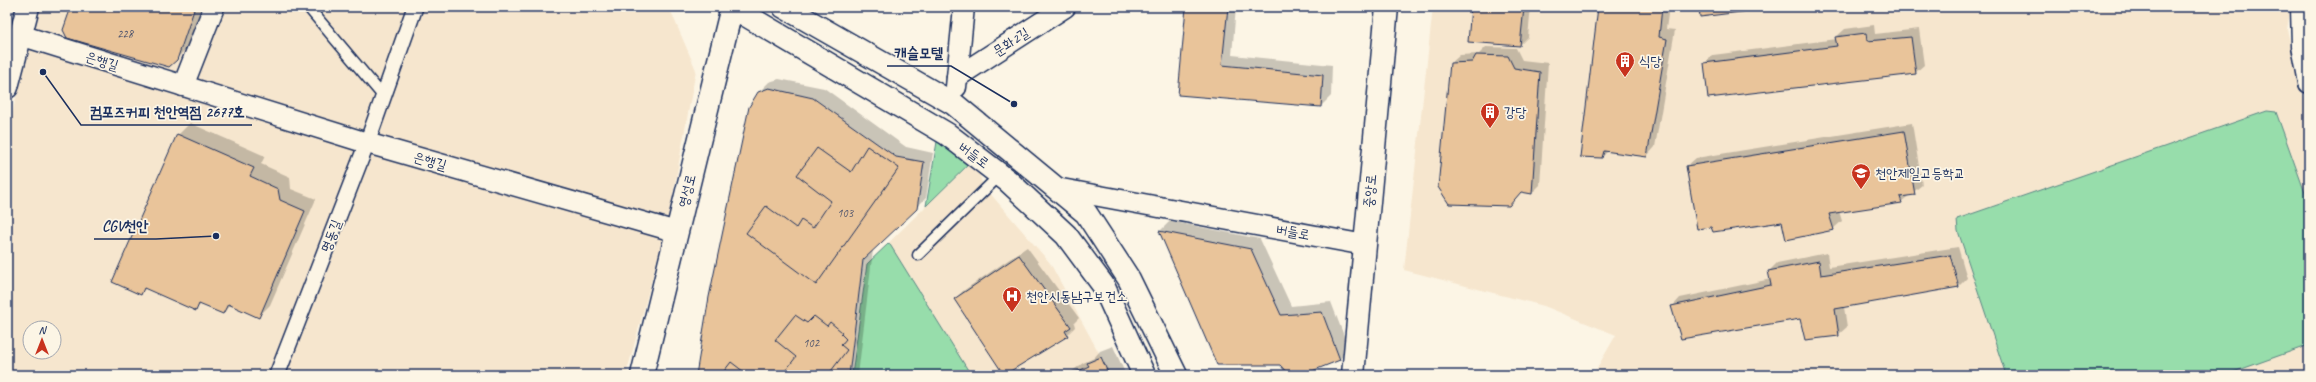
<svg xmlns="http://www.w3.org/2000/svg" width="2316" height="382" viewBox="0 0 2316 382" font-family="Caveat,'Poor Story',sans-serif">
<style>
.built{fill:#f6e6ce;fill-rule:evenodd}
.green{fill:#97ddab;stroke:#598684}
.shadow{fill:#0003}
.building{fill:#e9c49a;stroke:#1b2f5e}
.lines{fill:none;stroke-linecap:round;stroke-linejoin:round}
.service-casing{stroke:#1b2f5e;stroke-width:13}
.pedestrian-casing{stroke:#1b2f5e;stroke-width:18}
.minor-casing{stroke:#1b2f5e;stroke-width:23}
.tertiary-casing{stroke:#1b2f5e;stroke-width:25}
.service{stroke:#fcf5e5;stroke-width:10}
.pedestrian{stroke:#fcf5e5;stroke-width:15}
.minor{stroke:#fcf5e5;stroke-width:20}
.tertiary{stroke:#fcf5e5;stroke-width:22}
.labels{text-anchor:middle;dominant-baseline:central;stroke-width:3.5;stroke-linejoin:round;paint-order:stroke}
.number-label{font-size:12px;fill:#4e546d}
.street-label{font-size:14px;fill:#1b2f5e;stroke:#fcf5e5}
.poi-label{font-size:14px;fill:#1b2f5e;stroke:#fcf5e5;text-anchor:start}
.leader{fill:none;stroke:#1b2f5e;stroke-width:1.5}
.callout-dot{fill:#1b2f5e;stroke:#fcf5e5;stroke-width:1.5}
.callout-label{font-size:15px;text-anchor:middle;font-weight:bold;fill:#1b2f5e;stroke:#fcf5e5;stroke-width:3.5;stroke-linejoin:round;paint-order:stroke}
</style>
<rect width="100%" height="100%" fill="#fcf5e5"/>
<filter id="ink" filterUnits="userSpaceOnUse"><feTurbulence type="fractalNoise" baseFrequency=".025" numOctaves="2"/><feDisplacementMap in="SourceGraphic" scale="8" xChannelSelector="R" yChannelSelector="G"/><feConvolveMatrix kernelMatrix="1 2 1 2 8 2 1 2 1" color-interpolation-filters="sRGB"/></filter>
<g filter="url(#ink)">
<g class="built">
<path d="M40,7h629l27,63 -27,146 -43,159h-619v-243zM30,328h24v24h-24z"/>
<polygon points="1433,7 2291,7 2287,29 2301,90 2309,110 2309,375 1593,375 1616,335 1544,306 1404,270"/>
<polygon points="976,157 982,184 1050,263 1111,375 854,375 867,264"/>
</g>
<g class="green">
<polygon points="2267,111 2276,112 2309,204 2309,345 2225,375 2006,375 1958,231 1957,219"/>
<polygon points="939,130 976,157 926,206"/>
<polygon points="889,243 971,375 852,375 867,264"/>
</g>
<g class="shadow">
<polygon points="72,7 202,7 188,47 176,59"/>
<polygon points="1187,7 1236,7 1232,55 1332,65 1331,96 1321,106 1179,94"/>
<polygon points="1472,7 1531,7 1528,37 1520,45"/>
<polygon points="1599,7 1669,7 1666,29 1675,30 1655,147 1647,156 1608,151 1602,157"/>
<polygon points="1874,25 1875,34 1919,29 1924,65 1915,73 1705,63 1713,55 1837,39 1836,37 1845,29"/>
<polygon points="1486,47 1516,48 1522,60 1548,63 1540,185 1532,193 1522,191 1509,205 1451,63 1460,55 1479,54"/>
<polygon points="779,79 824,88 906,147 933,153 926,198 873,250 858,375 697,375 759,92 769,82"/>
<polygon points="190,123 265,156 261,164 290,177 291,189 316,199 270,305 259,316 231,304 223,313 201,304 196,309 146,288 140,293 178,135"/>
<polygon points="1912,123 1922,185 1901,202 1839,211 1842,221 1833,229 1783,221 1687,166 1696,158"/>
<polygon points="1170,221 1260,239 1291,306 1331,302 1349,349 1340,359 1299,375 1291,375 1281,364 1218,364 1160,231"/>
<polygon points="1027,247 1079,318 1074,323 1075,327 1067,335 955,299 963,291"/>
<polygon points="1958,247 1967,278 1959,286 1844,307 1847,327 1838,335 1800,318 1672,307 1680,298 1771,279 1769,271 1777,263 1827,253 1829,267"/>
<polygon points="1113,346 1126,375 1067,375 1083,363 1094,358 1100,351"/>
</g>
<g class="building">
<polygon points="71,7 195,7 177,60 169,67 67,38 63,30"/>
<polygon points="1186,7 1228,7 1222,65 1323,75 1321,107 1178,95"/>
<polygon points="1471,7 1524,7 1520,46 1468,42"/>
<polygon points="1598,7 1662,7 1659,37 1667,39 1647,157 1604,151 1602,158 1580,157"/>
<polygon points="1699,7 1782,7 1700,17"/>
<polygon points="1866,33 1867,41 1911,37 1916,74 1708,98 1704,63 1837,46 1835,37"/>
<polygon points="1476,55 1508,56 1514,68 1540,72 1532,194 1521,192 1509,206 1449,204 1438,187 1450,63 1472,62"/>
<polygon points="769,88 813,98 896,157 924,162 917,209 863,260 849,375 696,375 709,297 749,107 758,92"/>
<polygon points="1904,131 1915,195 1900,197 1902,203 1829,214 1834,230 1786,240 1782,222 1713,232 1711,227 1697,229 1686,166"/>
<polygon points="177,134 254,168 250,176 278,189 280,200 305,211 259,318 228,304 223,314 199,304 196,311 144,288 141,295 112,282"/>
<polygon points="867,146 899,168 816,285 746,233 766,206 796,228 801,220 813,228 831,201 797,175 817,148 851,172"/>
<polygon points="1159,231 1251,249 1281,315 1322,312 1340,360 1302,375 1289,375 1280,365 1217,365"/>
<polygon points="1019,255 1071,327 1065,331 1068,336 1004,375 954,299"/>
<polygon points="1950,255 1959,287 1835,309 1839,336 1805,340 1800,319 1681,339 1671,306 1771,285 1768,271 1819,261 1821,275"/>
<polygon points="795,315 807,323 814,316 827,326 830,322 842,332 841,334 846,339 841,345 847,350 828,375 782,375 796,357 775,340"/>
<polygon points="1101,357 1109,375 1070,375 1089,366 1087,363"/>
<polygon points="731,362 748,375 721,375"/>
</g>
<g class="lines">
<defs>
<g id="service">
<polyline points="308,7 383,96"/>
<polyline points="918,255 1000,175"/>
</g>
<polyline id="pedestrian" points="277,375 367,143 415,7"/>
<g id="minor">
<polyline points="2301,7 2302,46 2309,83"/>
<polyline points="20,35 367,143 677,232"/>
<polyline points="957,77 1065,7"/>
<polyline points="183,86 214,7"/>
<polyline points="956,87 964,7"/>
<polyline points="1056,188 1365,245"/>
</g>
<g id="tertiary">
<polyline points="732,7 947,134 1008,181 1066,235 1103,285 1144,375"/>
<polyline points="784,7 954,104 1086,213 1129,279 1176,375"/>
<polyline points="7,87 28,7"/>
<polyline points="642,375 732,7"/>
<polyline points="1353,375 1387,7"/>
</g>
</defs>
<use href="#service" class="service-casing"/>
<use href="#pedestrian" class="pedestrian-casing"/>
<use href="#minor" class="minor-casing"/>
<use href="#tertiary" class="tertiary-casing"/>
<use href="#service" class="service"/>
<use href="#pedestrian" class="pedestrian"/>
<use href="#minor" class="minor"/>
<use href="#tertiary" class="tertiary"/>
</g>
</g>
<defs>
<symbol id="building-pin" viewBox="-11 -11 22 30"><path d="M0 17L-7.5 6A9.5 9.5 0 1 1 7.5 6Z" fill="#c8321e" stroke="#fcf5e5"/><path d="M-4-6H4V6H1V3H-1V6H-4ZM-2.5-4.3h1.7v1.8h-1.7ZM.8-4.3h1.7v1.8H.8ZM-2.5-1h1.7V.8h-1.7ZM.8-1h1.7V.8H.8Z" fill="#fff"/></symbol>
<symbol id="school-pin" viewBox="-11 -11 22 30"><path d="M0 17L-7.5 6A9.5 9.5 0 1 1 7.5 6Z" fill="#c8321e" stroke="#fcf5e5"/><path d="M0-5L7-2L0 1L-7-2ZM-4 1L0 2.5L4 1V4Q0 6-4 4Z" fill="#fff"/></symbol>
<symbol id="hospital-pin" viewBox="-11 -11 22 30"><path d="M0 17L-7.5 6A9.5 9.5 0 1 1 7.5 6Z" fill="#c8321e" stroke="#fcf5e5"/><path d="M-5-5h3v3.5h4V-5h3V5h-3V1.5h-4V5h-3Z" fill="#fff"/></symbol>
</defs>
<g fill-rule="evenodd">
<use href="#building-pin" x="1614" y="50" width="22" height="30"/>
<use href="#building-pin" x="1479" y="101" width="22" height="30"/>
<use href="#school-pin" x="1850" y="162" width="22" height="30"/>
<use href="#hospital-pin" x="1001" y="285" width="22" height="30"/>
</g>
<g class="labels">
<g class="number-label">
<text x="125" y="34">228</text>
<text x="845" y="213">103</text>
<text x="811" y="343">102</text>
</g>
<g class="street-label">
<text transform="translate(1011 42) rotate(-33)">문화2길</text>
<text transform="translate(102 61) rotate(17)">은행길</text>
<text transform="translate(974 155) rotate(37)">버들로</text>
<text transform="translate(430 161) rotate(16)">은행길</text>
<text transform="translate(687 191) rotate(-76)">영성로</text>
<text transform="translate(1370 191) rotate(-85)">중앙로</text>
<text transform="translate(1293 232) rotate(11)">버들로</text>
<text transform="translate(331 236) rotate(-69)">명동길</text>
</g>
<g class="poi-label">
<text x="1639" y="61">식당</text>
<text x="1504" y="112">강당</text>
<text x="1875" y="173">천안제일고등학교</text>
<text x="1026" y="296">천안시동남구보건소</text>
</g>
</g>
<path class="leader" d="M1014 104L951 66H887M43 72L81 125H252M216 236L156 239H94"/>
<g class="callout-dot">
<circle cx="1014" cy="104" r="4"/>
<circle cx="43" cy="72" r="4"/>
<circle cx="216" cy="236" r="4"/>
</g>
<g class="callout-label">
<text x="919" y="58">캐슬모텔</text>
<text x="167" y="117">컴포즈커피 천안역점 2677호</text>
<text x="125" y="231">CGV천안</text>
</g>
<rect width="2316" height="382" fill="none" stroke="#fcf5e5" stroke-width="24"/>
<rect x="12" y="12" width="2292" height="358" fill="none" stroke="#1b2f5e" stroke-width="1.5" filter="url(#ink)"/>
<g transform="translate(42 340)"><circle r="19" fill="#fcf5e5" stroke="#a2a6af"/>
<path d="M0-3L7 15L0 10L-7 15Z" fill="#c8321e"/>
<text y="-6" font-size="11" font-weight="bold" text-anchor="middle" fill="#1b2f5e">N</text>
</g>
</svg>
